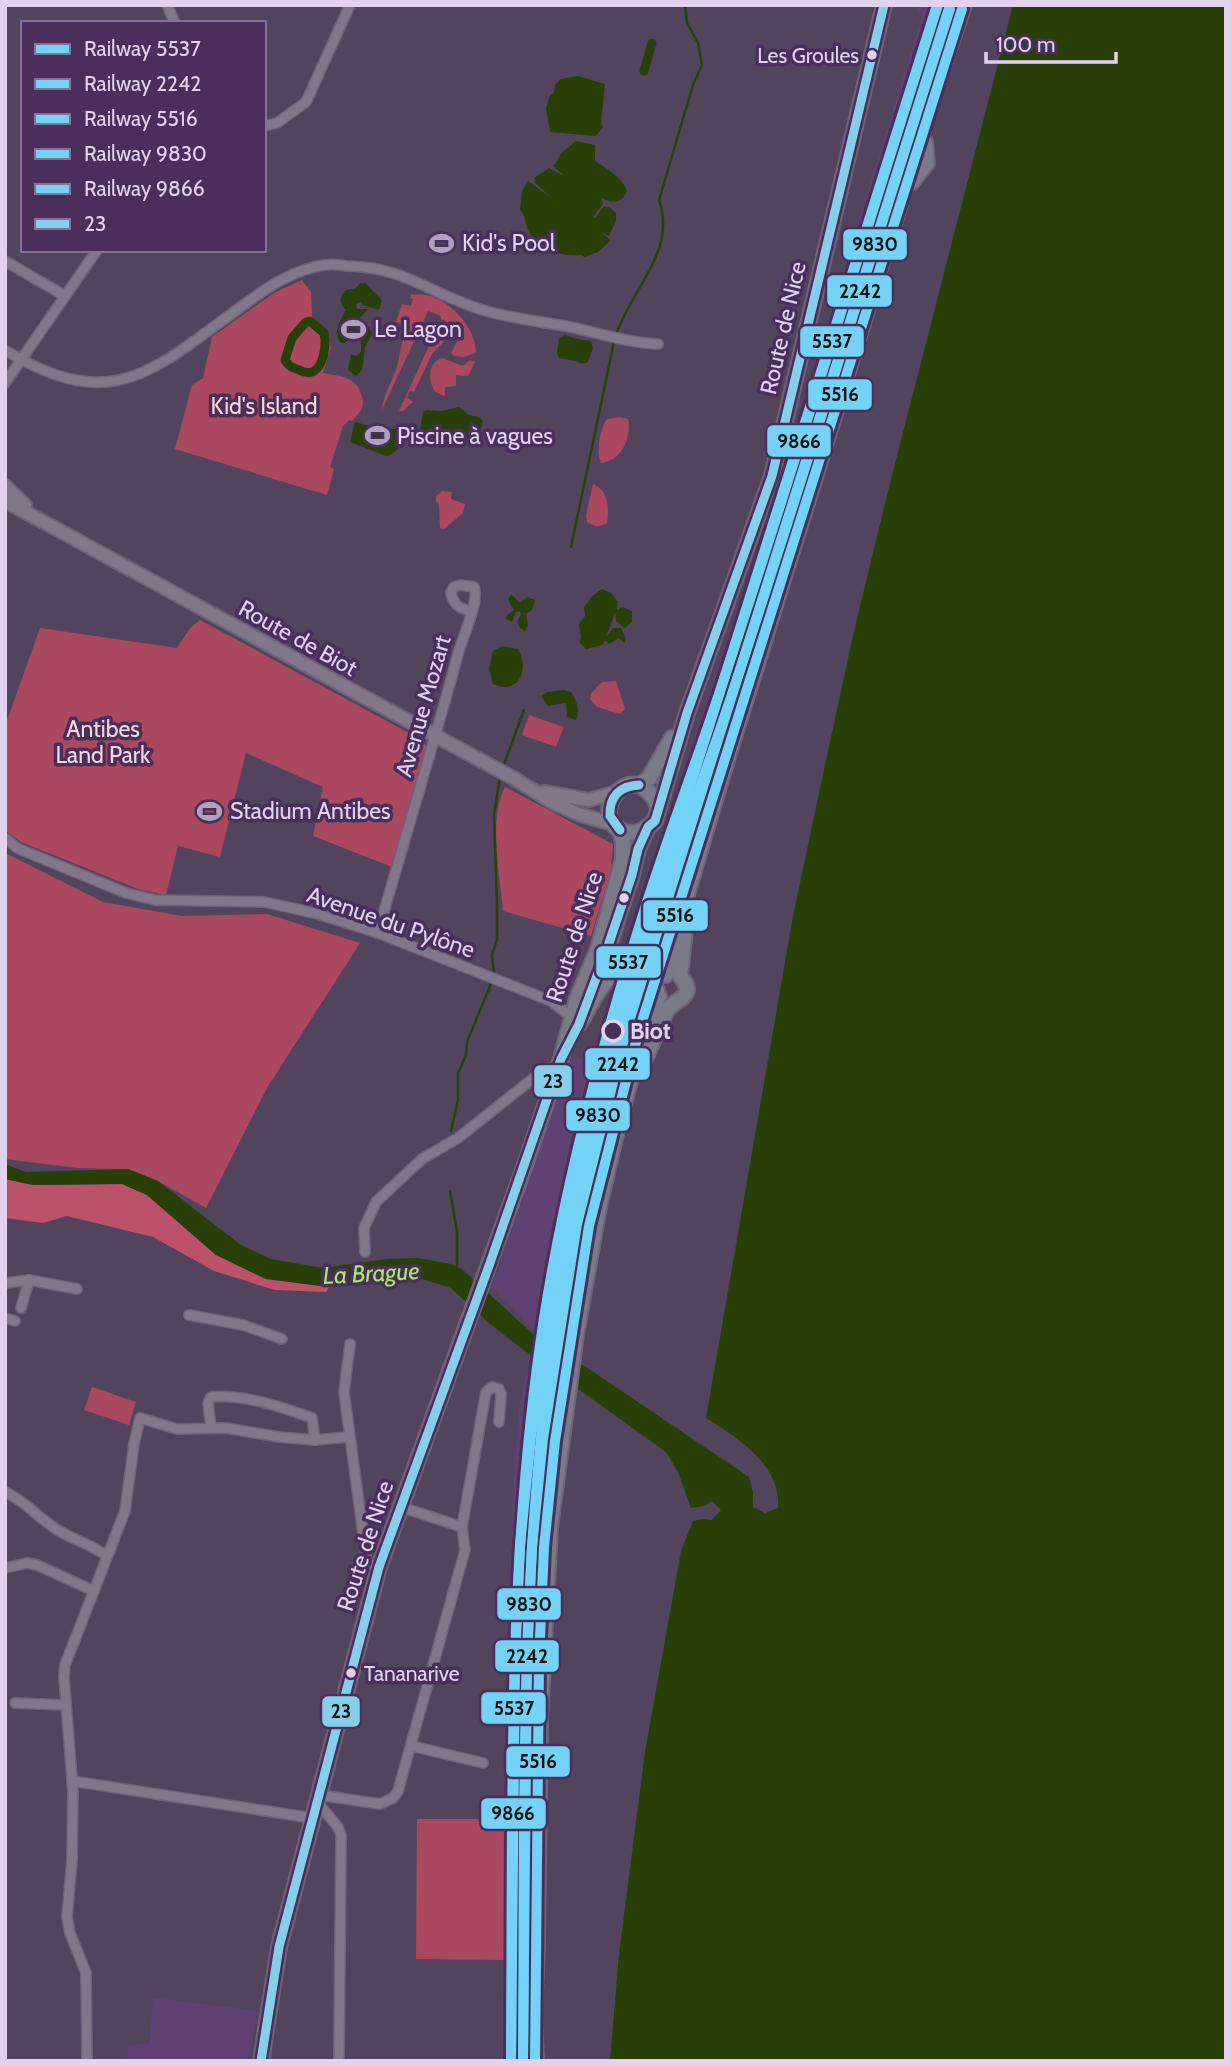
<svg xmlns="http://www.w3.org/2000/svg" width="1231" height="2066" viewBox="0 0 1231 2066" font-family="Cabin,sans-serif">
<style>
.built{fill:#5f4273}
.green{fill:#aa485f}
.forest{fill:#bc526a}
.water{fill:#293f08}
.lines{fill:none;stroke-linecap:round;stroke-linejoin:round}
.stream{stroke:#293f08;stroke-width:2.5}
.canal{stroke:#293f08;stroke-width:9}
.primary-tunnel{stroke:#685974;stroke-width:14;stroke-dasharray:14 7;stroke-linecap:butt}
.minor-casing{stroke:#706379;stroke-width:12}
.secondary-casing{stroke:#706379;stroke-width:16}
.primary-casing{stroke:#706379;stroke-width:18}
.minor{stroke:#82778a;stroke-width:9}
.secondary{stroke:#82778a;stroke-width:12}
.primary{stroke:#7b7a88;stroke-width:14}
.bus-1-casing{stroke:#4a2f5c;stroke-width:14}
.bus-1{stroke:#87ceeb;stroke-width:9}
.rail-1-casing{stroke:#4a2f5c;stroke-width:16}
.rail-2-casing{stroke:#4a2f5c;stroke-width:16}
.rail-3-casing{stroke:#4a2f5c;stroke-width:16}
.rail-4-casing{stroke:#4a2f5c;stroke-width:16}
.rail-5-casing{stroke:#4a2f5c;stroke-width:16}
.rail-1{stroke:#73d2f6;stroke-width:10}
.rail-2{stroke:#73d2f6;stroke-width:10}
.rail-3{stroke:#73d2f6;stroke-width:10}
.rail-4{stroke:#73d2f6;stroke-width:10}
.rail-5{stroke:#73d2f6;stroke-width:10}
.bus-dot{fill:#e2d2ee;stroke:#4a2f5c;stroke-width:2.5}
.stop-dot{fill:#4a2f5c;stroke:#e2d2ee;stroke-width:3.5}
.labels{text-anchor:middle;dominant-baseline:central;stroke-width:7;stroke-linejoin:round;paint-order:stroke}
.bus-label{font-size:21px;fill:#e2d2ee;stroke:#4a2f5c;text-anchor:end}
.poi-label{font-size:23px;fill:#e2d2ee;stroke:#4a2f5c;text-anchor:start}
.street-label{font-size:23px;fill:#e2d2ee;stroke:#4a2f5c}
.park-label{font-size:23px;fill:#f7d7da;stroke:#4a2f5c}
.stop-label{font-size:23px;font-weight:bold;fill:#e2d2ee;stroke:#4a2f5c;text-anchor:start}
.water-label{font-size:24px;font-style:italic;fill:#aaeb5f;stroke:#4a2f5c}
.line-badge{stroke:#4a2f5c;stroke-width:2.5}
.pale-badge-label{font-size:19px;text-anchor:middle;font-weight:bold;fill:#111}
</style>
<rect width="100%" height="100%" fill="#53445e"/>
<g class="built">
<polygon points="917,5 957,5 690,850 660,953 657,952 641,1005 642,1010 634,1035 632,1035 609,1116 587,1214 566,1333 537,1318 535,1331 492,1287 572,1056 596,1063 629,953 624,950 764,530 923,13 917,10"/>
<polygon points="525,1375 556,1389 542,1481 535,1560 528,2061 506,2061 507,1816 513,1479 519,1412"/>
<polygon points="153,1998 258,2011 248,2061 127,2061 128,2046 150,2043"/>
</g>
<g class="green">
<path d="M302,280l9,12 1,24 15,18 4,13 -8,26c19,4 34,3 39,24 3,12 -2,15 -10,24l-3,-1 -6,6 -13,41 4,2 -7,26 -152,-46 17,-64 11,-7 9,-41 62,-44z"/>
<path d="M411,294c7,1 16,0 22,3 22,8 43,33 43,56l-12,4 -10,-1 -3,-3 9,-17v-4l-8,-8 -11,-5v-3l-13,-5 -46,99c1,-17 12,-30 16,-47 2,-12 5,-25 9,-38l-11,-3 6,-18 9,2 2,-7 -3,-1z"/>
<polygon points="440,322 455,329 458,336 456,338 451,334 432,354 414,392 410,391 407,397 413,402 403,411 399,411"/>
<path d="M442,358l21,8 7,-6 5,2 -7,14 -12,-1v11l-11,1v9l-10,-4c-7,-12 -8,-29 7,-34z"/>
<path d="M620,417l8,2c4,19 -7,42 -27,44 -5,-12 -1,-34 6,-44z"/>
<path d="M593,484c16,7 16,24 14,39 -8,5 -12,4 -20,-1l-1,-7z"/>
<polygon points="442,491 452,492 451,499 465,504 463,513 444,529 440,528 439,505 436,501 436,496"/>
<polygon points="200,620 420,739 428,748 392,867 313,836 323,787 246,753 220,857 178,846 166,895 138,889 21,842 5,830 5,726 40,628 177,648 190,628"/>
<polygon points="616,681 625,709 620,714 597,707 590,699 591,693 602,682"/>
<polygon points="529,715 564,727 556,747 522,735"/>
<path d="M505,787l108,57 -2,26 -20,66 -88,-25c-3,-36 -15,-91 2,-124z"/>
<polygon points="5,853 103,902 182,916 267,914 360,943 267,1088 206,1208 158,1181 128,1169 77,1168 5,1159"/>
<polygon points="92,1387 136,1402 129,1425 84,1410"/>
<polygon points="417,1819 505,1819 504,1960 416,1959"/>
</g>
<polygon class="forest" points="5,1179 33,1185 122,1184 147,1195 216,1255 266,1279 329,1287 326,1292 275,1290 214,1271 153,1237 67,1216 43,1223 5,1218"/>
<g class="water">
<path d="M1013,5h213v2056h-616l9,-107 26,-202 36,-201 12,-30 10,-2 9,1 9,-10 -9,-9 -8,5 -13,2 -13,-36 -12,-20 -145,-104 -31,-24 -39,-36 -29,-9 -33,-2 -24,7 -36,3 -63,-8 -50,-24 -69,-60 -25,-11 -89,1 -28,-6v-15l21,8 102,-3 30,12 83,64 30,14 52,9 64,-9 31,-1 33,6 12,6 83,76 40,21 163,110 4,15v15l12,6 13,-5c3,-43 -39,-69 -72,-90l87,-502 26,-123 35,-162 37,-152z"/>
<polygon points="578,76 605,84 601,123 603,127 596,136 550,132 546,108 550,95 554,93 555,85 561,79"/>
<path d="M575,141l20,4v16c12,8 27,16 32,30 -6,14 -15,12 -26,7l2,6 -10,13 2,1 9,-12 5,1 7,6v8l-7,15 -8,-3 10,7 -13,12 -14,5 -2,-2c-22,2 -43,-5 -54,-25 -3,-8 -3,-16 -8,-20l2,-19 6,-10 25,18 -18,-16 -1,-5 15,-10 15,8 -11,-10c5,-4 4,-7 8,-12 3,-4 10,-8 14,-13z"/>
<path d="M360,283h5l17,17 -3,10 -16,-5 -3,-3 -4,2 1,5h11l-16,18 6,2 11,-2 3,7 -7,13 -3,23 -6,6 -8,-6 3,-16 5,2 5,-4v-14l-5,-2 -12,7 -4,-1c-7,-11 0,-21 6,-32 -7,-6 -7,-14 0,-20l10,-2z"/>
<polygon points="565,335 577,339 591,341 593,348 588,362 582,364 576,361 559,358 557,353 559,339"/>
<polygon points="459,407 469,415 479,417 483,421 479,437 468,439 458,446 451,446 441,442 423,442 420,431 423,412 426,410 442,411"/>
<path d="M355,422l22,6 24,1c3,12 -2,24 -15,27l-36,-14z"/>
<polygon points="602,589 611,593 618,602 617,610 622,607 632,611 632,622 625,628 616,621 615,613 606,637 613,628 621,628 626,639 624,643 619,638 609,644 605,640 603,645 586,649 579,642 581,638 579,624 585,616 584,607 592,596"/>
<polygon points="511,594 520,603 527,597 535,600 532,610 526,614 528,625 525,631 520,628 517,622 521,614 519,611 516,612 512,622 506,619 507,615 514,610 508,600"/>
<path d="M502,646l16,3c12,20 1,47 -25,35l-4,-15 4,-18z"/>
<path d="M564,690l7,2c5,8 10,18 5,28l-9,-3 -1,-14 -18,3 -7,-10 6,-4z"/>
</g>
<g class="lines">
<g class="stream">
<path d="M616,335c15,-46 61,-83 43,-135l34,-115 9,-20 -4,-22 -11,-20 -2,-18"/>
<polyline points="571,547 614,342"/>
<polyline points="503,767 524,710"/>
<polyline points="494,975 492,955 497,939 497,906 494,814 500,777"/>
<polyline points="451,1131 458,1100 458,1073 466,1055 467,1042 492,981"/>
<polyline points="450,1191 457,1231 457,1267"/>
</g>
<g class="canal">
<polyline points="644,71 652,43"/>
<path d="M310,321l14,12c4,16 -3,49 -25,37 -7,-3 -10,-3 -14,-10l7,-22 14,-16z"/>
</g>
<polyline class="primary-tunnel" points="623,969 649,978"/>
<defs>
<g id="minor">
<polyline points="167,5 175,23"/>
<polyline points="264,126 277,123 306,102 350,5"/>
<polyline points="5,261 65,296"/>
<path d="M5,350c110,67 149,19 240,-46 24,-18 50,-35 80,-39 7,-1 15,0 21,1 56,1 77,23 125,40 28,11 68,15 99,21 29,6 58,16 88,17"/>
<polyline points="5,383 97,250"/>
<polyline points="5,838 17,848 126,893 155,900 265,902 318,914 378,933 551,1001 575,1020"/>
<path d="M378,933c26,-93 55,-186 80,-279 4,-16 22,-53 16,-67l-13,-2 -7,2 -3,5c2,13 9,17 21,19"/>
<polyline points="365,1252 364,1228 376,1202 422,1159 458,1138 545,1069 558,1067"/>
<polyline points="29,1280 77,1289"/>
<polyline points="5,1283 29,1280 21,1308"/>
<polyline points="189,1315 243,1325 282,1339"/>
<polyline points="5,1318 15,1321"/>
<polyline points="350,1344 344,1392 367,1563 379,1567"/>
<path d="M211,1428l-3,-25 3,-6c33,-3 71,10 101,21l3,22"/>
<path d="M5,1492c21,9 34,27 54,39 16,9 33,14 48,25"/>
<polyline points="401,1507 462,1527"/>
<polyline points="5,1568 27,1563 37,1565 94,1591"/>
<polyline points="15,1703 66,1705"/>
<polyline points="412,1746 483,1763"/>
<polyline points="72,1781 312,1818"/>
<polyline points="319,1795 380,1804 393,1798 398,1791 465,1550 462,1527 486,1392 492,1387 499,1389 501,1394 499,1422"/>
<polyline points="317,1802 338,1827 341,1835 339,2061"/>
<polyline points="87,2061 86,1973 70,1933 67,1917 72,1860 73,1792 64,1677 65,1665 125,1511 134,1444 140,1418 177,1429 226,1428 279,1437 315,1440 348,1437"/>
</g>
<g id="secondary">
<polyline points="5,486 25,505"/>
<polyline points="5,501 513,778 554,803 578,814 613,824"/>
<polyline points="544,792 589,800 614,793"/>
</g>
<g id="primary">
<polyline points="912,182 927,163 925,142"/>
<polyline points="639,785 649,778 672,738"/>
<path d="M658,806c-28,-57 -74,16 -32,26 12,3 20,-3 29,-11l32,-108 85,-237 112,-471"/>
<polyline points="608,948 632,875 638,849 648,827"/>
<polyline points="607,949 608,961 623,969"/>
<polyline points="666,975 668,959 722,776 900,204 902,191 916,157 928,110 964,5"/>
<polyline points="647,985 657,990"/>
<path d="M579,1024c11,-16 19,-40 36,-49"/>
<path d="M643,1063l24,-53c10,-12 31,-14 13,-34l5,-46"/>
<polyline points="261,2061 279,1947 379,1567 525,1165 561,1059 577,999 598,949 623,859 623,843 620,830"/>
<polyline points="536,2061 534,2016 537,1943 540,1719 550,1528 576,1335 599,1207 619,1121 644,1032 659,996"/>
</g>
</defs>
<use href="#minor" class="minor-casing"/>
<use href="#secondary" class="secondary-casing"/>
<use href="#primary" class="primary-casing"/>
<use href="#minor" class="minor"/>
<use href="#secondary" class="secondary"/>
<use href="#primary" class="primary"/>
<defs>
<g id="bus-1">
<path d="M620,830l-10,-14c-1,-20 10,-30 29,-31"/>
<polyline points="261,2061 279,1947 379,1567 490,1263 561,1059 579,1024 607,949 632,875 638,849 648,827 655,821 687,713 772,476 884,5"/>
</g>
</defs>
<use href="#bus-1" class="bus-1-casing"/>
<use href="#bus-1" class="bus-1"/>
<defs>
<path id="rail-1" d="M511,2061c2,-248 -5,-498 33,-743 22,-140 59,-278 102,-413 23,-71 49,-140 73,-211 76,-228 145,-459 219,-689"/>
<polyline id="rail-2" points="523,2061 527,1661 532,1546 543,1439 577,1224 626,1031 950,5"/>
<polyline id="rail-3" points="535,2061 539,1661 544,1547 555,1441 589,1226 638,1034 962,9"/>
<path id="rail-4" d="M523,2061c2,-247 -5,-497 33,-742 22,-140 59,-277 102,-412 23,-70 50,-140 73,-210 76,-229 145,-459 219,-688"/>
<polyline id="rail-5" points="511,2061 515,1661 520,1545 531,1437 565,1221 614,1027 937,5"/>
</defs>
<use href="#rail-1" class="rail-1-casing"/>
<use href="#rail-2" class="rail-2-casing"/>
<use href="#rail-3" class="rail-3-casing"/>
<use href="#rail-4" class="rail-4-casing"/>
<use href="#rail-5" class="rail-5-casing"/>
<use href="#rail-1" class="rail-1"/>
<use href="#rail-2" class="rail-2"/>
<use href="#rail-3" class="rail-3"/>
<use href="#rail-4" class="rail-4"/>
<use href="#rail-5" class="rail-5"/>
</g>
<defs>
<symbol id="stadium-bare" viewBox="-9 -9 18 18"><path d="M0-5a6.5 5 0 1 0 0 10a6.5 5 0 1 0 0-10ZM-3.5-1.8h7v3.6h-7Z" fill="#b0a0bc" stroke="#4a2f5c" stroke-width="2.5" paint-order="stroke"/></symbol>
</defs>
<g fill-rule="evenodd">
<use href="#stadium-bare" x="424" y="226" width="35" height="35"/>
<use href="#stadium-bare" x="336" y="312" width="35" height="35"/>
<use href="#stadium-bare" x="360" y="418" width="35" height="35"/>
<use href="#stadium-bare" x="192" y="794" width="35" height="35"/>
</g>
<g class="bus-dot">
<circle cx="872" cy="55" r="6"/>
<circle cx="624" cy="898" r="6"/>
<circle cx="351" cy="1673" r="6"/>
</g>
<circle class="stop-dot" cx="613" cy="1031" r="10"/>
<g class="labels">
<g class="bus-label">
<text x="859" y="55">Les Groules</text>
<text x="364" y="1673" text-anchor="start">Tananarive</text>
</g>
<g class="poi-label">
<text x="462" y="243">Kid's Pool</text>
<text x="374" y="329">Le Lagon</text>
<text x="397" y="436">Piscine à vagues</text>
<text x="230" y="811">Stadium Antibes</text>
</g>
<g class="street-label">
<text transform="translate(783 328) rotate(-77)">Route de Nice</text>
<text transform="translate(298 638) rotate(29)">Route de Biot</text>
<text transform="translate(423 706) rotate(-74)">Avenue Mozart</text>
<text transform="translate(391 922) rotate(19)">Avenue du Pylône</text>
<text transform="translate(574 937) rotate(-72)">Route de Nice</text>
<text transform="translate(365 1546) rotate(-72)">Route de Nice</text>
</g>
<g class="park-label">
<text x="264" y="406">Kid's Island</text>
<text x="103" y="729">Antibes<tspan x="103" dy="26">Land Park</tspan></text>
</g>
<g class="stop-label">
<text x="630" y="1031">Biot</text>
</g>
<g class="water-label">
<text transform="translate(371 1273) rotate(-3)">La Brague</text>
</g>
</g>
<g class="line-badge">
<rect x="842" y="228" width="66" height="33" rx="7" fill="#73d2f6"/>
<rect x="826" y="274" width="67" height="34" rx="7" fill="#73d2f6"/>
<rect x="799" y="325" width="66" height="33" rx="7" fill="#73d2f6"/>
<rect x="807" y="378" width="66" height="33" rx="7" fill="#73d2f6"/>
<rect x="766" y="424" width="66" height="34" rx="7" fill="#73d2f6"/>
<rect x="642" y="899" width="67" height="33" rx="7" fill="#73d2f6"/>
<rect x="595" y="945" width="67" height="34" rx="7" fill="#73d2f6"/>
<rect x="584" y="1047" width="67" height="34" rx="7" fill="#73d2f6"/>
<rect x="533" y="1064" width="40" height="34" rx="7" fill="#87ceeb"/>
<rect x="565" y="1099" width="66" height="33" rx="7" fill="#73d2f6"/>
<rect x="496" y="1587" width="66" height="34" rx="7" fill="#73d2f6"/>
<rect x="494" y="1639" width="66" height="34" rx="7" fill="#73d2f6"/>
<rect x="480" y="1691" width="67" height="34" rx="7" fill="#73d2f6"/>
<rect x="321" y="1695" width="40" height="33" rx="7" fill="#87ceeb"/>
<rect x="505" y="1745" width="66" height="33" rx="7" fill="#73d2f6"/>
<rect x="480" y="1797" width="67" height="33" rx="7" fill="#73d2f6"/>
</g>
<g class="pale-badge-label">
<text x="875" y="251">9830</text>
<text x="860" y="298">2242</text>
<text x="832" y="348">5537</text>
<text x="840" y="401">5516</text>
<text x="799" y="448">9866</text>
<text x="675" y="922">5516</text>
<text x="628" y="969">5537</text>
<text x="618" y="1071">2242</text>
<text x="553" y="1088">23</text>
<text x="598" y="1122">9830</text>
<text x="529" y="1611">9830</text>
<text x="527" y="1663">2242</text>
<text x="514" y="1715">5537</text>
<text x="341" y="1718">23</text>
<text x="538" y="1768">5516</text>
<text x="513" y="1820">9866</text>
</g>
<rect width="1231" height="2066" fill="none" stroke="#e2d2ee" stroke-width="14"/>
<rect x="21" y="21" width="245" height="231" fill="#4a2f5c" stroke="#877096" stroke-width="2"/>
<rect x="35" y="44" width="35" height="10" fill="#73d2f6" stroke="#877096" stroke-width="2"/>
<text x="84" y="56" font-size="21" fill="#e2d2ee">Railway 5537</text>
<rect x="35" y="79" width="35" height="10" fill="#73d2f6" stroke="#877096" stroke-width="2"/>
<text x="84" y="91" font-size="21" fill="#e2d2ee">Railway 2242</text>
<rect x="35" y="114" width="35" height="10" fill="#73d2f6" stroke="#877096" stroke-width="2"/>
<text x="84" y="126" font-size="21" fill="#e2d2ee">Railway 5516</text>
<rect x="35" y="149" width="35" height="10" fill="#73d2f6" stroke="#877096" stroke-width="2"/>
<text x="84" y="161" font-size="21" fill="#e2d2ee">Railway 9830</text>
<rect x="35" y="184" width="35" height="10" fill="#73d2f6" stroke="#877096" stroke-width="2"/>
<text x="84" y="196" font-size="21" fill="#e2d2ee">Railway 9866</text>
<rect x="35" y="219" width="35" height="10" fill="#87ceeb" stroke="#877096" stroke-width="2"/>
<text x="84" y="231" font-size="21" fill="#e2d2ee">23</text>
<path d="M986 52v10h130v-10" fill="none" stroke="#e2d2ee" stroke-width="3.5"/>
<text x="996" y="52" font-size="21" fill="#e2d2ee" stroke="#4a2f5c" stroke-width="5" paint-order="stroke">100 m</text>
</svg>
